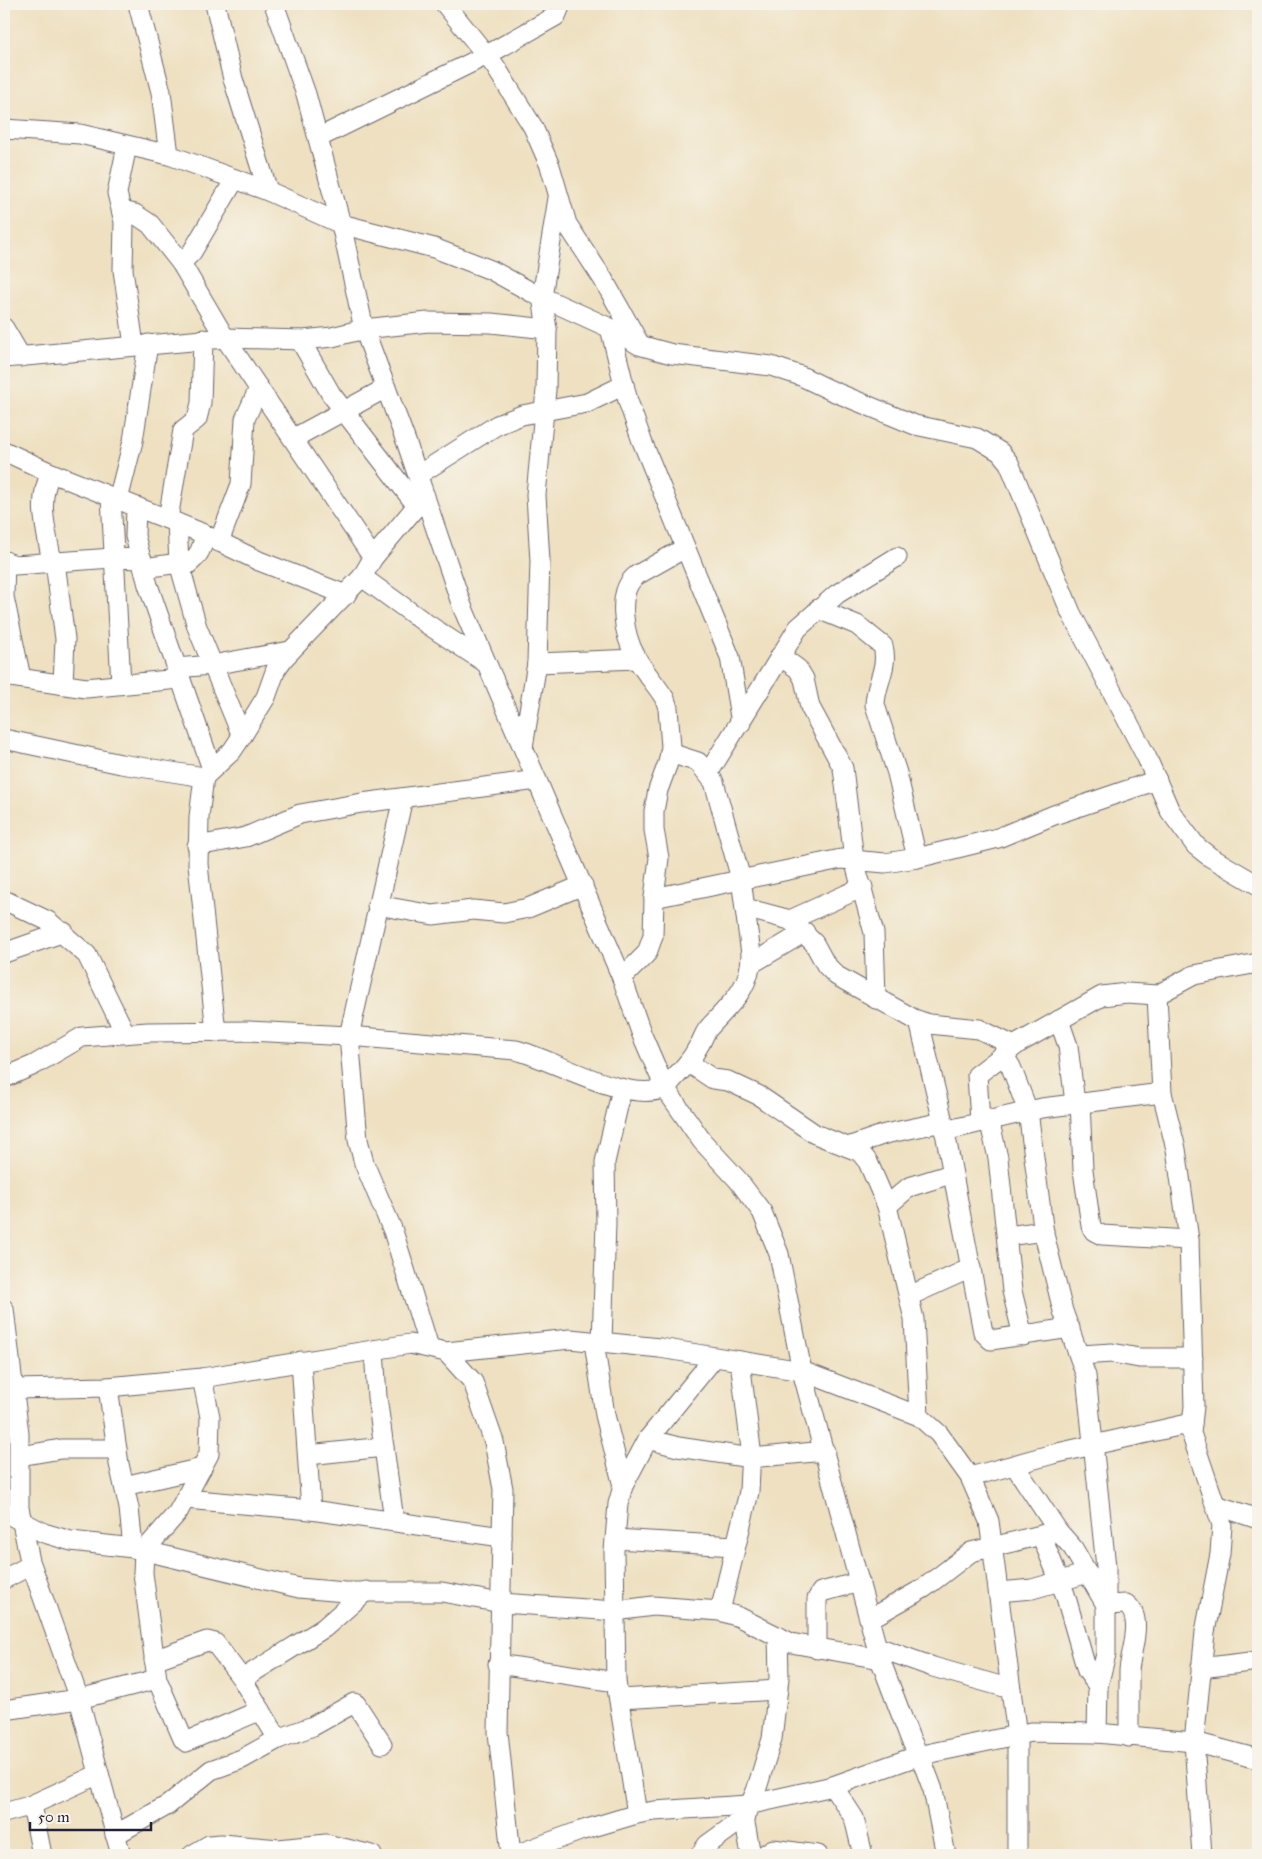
<svg xmlns="http://www.w3.org/2000/svg" width="1262" height="1859" viewBox="0 0 1262 1859" font-family="'IM FELL Great Primer',serif">
<style>
.lines{fill:none;stroke-linecap:round;stroke-linejoin:round}
.minor-casing{stroke:#69646a;stroke-width:21}
.minor{stroke:#fff;stroke-width:19}
</style>
<rect width="100%" height="100%" fill="#f7f3e8"/>
<filter id="ink" filterUnits="userSpaceOnUse"><feTurbulence type="fractalNoise" baseFrequency=".02" numOctaves="2"/><feDisplacementMap in="SourceGraphic" scale="10" xChannelSelector="R" yChannelSelector="G"/><feConvolveMatrix kernelMatrix="1 2 1 2 8 2 1 2 1" color-interpolation-filters="sRGB"/></filter>
<filter id="wash" filterUnits="userSpaceOnUse"><feTurbulence type="fractalNoise" baseFrequency=".0096" numOctaves="4" result="noise"/><feDisplacementMap in="SourceGraphic" scale="20" xChannelSelector="R" yChannelSelector="G"/><feGaussianBlur stdDeviation="1.12" result="paint"/><feColorMatrix in="noise" values="0 0 0 0 0 0 0 0 0 0 0 0 0 0 0 0 0 1.4 0 .05"/><feComposite in="paint" operator="in"/></filter>
<g filter="url(#wash)">
<rect width="100%" height="100%" fill="#eee0c0"/>
</g>
<g filter="url(#ink)">
<g class="lines">
<defs>
<g id="minor">
<polyline points="138,4 161,92 169,155"/>
<polyline points="215,4 233,79 268,191"/>
<polyline points="274,4 306,94 341,224 364,329 407,444 462,606 622,978 642,1035 665,1088 702,1141 738,1180 762,1212 779,1254 802,1371 880,1659 910,1738 924,1766 933,1790 946,1855"/>
<polyline points="445,4 495,66 533,127 550,166 567,224 603,279 639,343"/>
<polyline points="4,129 80,134 169,155 268,191 341,224 434,248 491,270 533,293 610,328 639,345 672,354 771,366 801,376 830,390 915,425 977,438 1000,452 1009,463 1071,613 1147,758 1170,811 1196,846 1210,857 1258,885"/>
<polyline points="318,138 487,55 556,16 561,4"/>
<polyline points="127,146 117,193 124,222 123,270 134,345"/>
<polyline points="122,211 135,214 150,224 181,263 225,338 373,558"/>
<polyline points="181,263 192,252 235,179"/>
<polyline points="4,328 21,357"/>
<polyline points="610,328 628,401 642,441 730,657 741,723"/>
<polyline points="300,340 331,394 417,506"/>
<polyline points="4,358 225,338 303,340 332,337 364,329 428,322 491,323 547,329 542,297 558,198"/>
<polyline points="294,438 386,388"/>
<polyline points="4,451 49,472 197,531 259,561 346,595"/>
<path d="M51,473c-15,29 -4,59 1,89"/>
<polyline points="418,475 497,425 522,415 587,403 624,385"/>
<polyline points="111,497 121,684"/>
<polyline points="118,500 133,441 148,344"/>
<polyline points="136,507 135,536 148,585 212,769"/>
<polyline points="168,519 183,430 197,419 201,403 203,339"/>
<polyline points="177,523 179,563 197,627 242,736"/>
<polyline points="219,542 241,484 245,419 259,388"/>
<polyline points="4,561 15,565 112,558 142,559"/>
<polyline points="5,561 4,597 21,678"/>
<polyline points="55,562 65,639 63,684"/>
<polyline points="144,568 179,563"/>
<path d="M181,570c14,-11 22,-17 23,-36"/>
<polyline points="362,577 427,624 486,663"/>
<path d="M818,609l39,16 26,21c6,22 -8,38 -8,59l22,68 20,85"/>
<polyline points="780,656 798,669 804,679 810,707 843,768 854,860 874,933 876,999"/>
<polyline points="537,663 636,659"/>
<polyline points="176,668 212,665 290,651"/>
<polyline points="4,676 86,688 179,679"/>
<polyline points="4,739 121,764 204,777"/>
<polyline points="523,747 537,663 540,561 536,495 546,390 547,329"/>
<polyline points="709,772 798,628 837,594 897,557"/>
<polyline points="403,798 349,1036 358,1140 364,1163 393,1231 429,1347"/>
<polyline points="197,846 246,837 300,814 362,803 537,780"/>
<polyline points="654,898 841,859 885,863 917,858 998,838 1054,815 1157,780"/>
<polyline points="4,900 48,921 87,955 125,1033"/>
<polyline points="377,905 433,915 473,910 504,913 528,908 583,885"/>
<polyline points="745,908 790,920 814,943 826,965 837,976 914,1019 929,1024 979,1029 1014,1046"/>
<polyline points="790,920 863,887"/>
<polyline points="4,953 64,932"/>
<polyline points="751,964 805,932"/>
<path d="M622,978l25,-25 6,-17 1,-38 5,-40 -5,-28v-19l4,-21 10,-27 3,-16 -3,-39 -3,-9c-9,-15 -21,-27 -29,-42 -12,-21 -21,-66 1,-82l48,-27"/>
<polyline points="1157,995 1162,1093 1176,1149 1189,1240 1194,1406 1191,1433 1222,1525 1220,1554 1205,1632 1194,1742 1202,1855"/>
<polyline points="1059,1020 1068,1046 1075,1103"/>
<polyline points="919,1021 943,1122 983,1332 991,1340 1070,1328"/>
<polyline points="216,1032 198,864 199,817 204,777 232,751 242,736 266,697 276,669 284,658 362,577 373,558 425,496"/>
<polyline points="1003,1054 1011,1067 1028,1111 1044,1234 1063,1311 1086,1376 1106,1567 1106,1654 1098,1686 1097,1733"/>
<polyline points="689,1063 713,1079 728,1081 758,1095 815,1134 860,1152 868,1162 887,1206 914,1319 919,1416"/>
<path d="M4,1078l30,-13 48,-28 66,-5 101,-1 100,5 167,14c39,10 110,54 149,38 3,-2 7,-8 10,-11 9,-9 17,-18 23,-30 4,-5 5,-11 9,-17 21,-25 44,-39 44,-76l-10,-75 -27,-97 -16,-20 -28,-9"/>
<polyline points="1080,1102 1083,1170 1091,1226 1094,1231 1102,1235 1189,1240"/>
<polyline points="989,1119 998,1158 1012,1291 1023,1336"/>
<polyline points="980,1121 977,1075 1019,1043 1102,996 1127,993 1157,995 1194,975 1258,963"/>
<polyline points="944,1131 1042,1108 1162,1093"/>
<polyline points="848,1147 885,1134 943,1122"/>
<polyline points="887,1206 909,1187 951,1174"/>
<polyline points="1007,1236 1044,1231"/>
<polyline points="909,1296 971,1268"/>
<polyline points="4,1309 19,1434 19,1508 30,1561 79,1699 121,1855"/>
<polyline points="594,1342 605,1415 623,1486"/>
<polyline points="602,1342 606,1223 605,1162 622,1089"/>
<polyline points="374,1350 377,1397 394,1520"/>
<polyline points="446,1352 473,1382 494,1442 503,1489 498,1732 511,1855"/>
<polyline points="1080,1355 1112,1353 1139,1358 1193,1358"/>
<path d="M301,1361c3,50 7,99 10,149"/>
<polyline points="202,1378 210,1417 209,1454 178,1512 144,1551 143,1573 157,1679 183,1739 186,1742 261,1710"/>
<polyline points="108,1387 119,1464 129,1508 133,1548"/>
<polyline points="14,1389 108,1387 202,1378 410,1344 446,1352 570,1339 660,1348 802,1371 919,1416 939,1434 970,1477 989,1521 1017,1736 1017,1855"/>
<polyline points="648,1439 678,1447 751,1458 825,1451"/>
<polyline points="308,1455 384,1447"/>
<polyline points="20,1456 61,1449 117,1449"/>
<path d="M1015,1466l43,65 15,17 33,57 20,-1c19,14 4,48 3,67 0,22 0,44 0,66"/>
<polyline points="970,1477 1053,1454 1192,1423"/>
<polyline points="124,1486 202,1468"/>
<polyline points="186,1499 311,1510 502,1537"/>
<polyline points="1216,1505 1258,1519"/>
<polyline points="4,1512 44,1533 71,1541 133,1548 299,1588 345,1592 442,1592 501,1603 615,1611 653,1606 720,1611 739,1617 791,1643 880,1659"/>
<polyline points="1041,1535 1065,1594 1087,1671 1098,1686"/>
<polyline points="615,1539 735,1546"/>
<polyline points="4,1579 31,1565"/>
<polyline points="999,1592 1032,1589 1088,1573"/>
<polyline points="720,1611 749,1492 751,1449 740,1361"/>
<polyline points="871,1618 924,1588 971,1552 1058,1531"/>
<polyline points="877,1647 933,1667 1011,1689"/>
<polyline points="817,1649 817,1599 821,1592 860,1582"/>
<polyline points="154,1660 207,1641 215,1643 242,1679 278,1739"/>
<polyline points="498,1664 616,1682"/>
<polyline points="1201,1668 1258,1661"/>
<polyline points="242,1679 324,1628 366,1591"/>
<polyline points="620,1699 778,1690"/>
<polyline points="4,1710 79,1699 157,1679"/>
<polyline points="833,1786 854,1818 863,1855"/>
<polyline points="32,1805 42,1855"/>
<polyline points="4,1813 29,1806 99,1774"/>
<polyline points="637,1814 616,1682 614,1551 618,1504 623,1486 648,1439 714,1358"/>
<polyline points="115,1835 168,1805 211,1770 242,1759 278,1739 313,1726 354,1703 356,1704 382,1744"/>
<polyline points="192,1855 209,1845 221,1844 279,1849 326,1844 372,1855"/>
<polyline points="515,1855 580,1831 637,1814 654,1811 748,1805 833,1786 917,1756 1031,1732 1097,1733 1194,1742 1258,1759"/>
<polyline points="700,1855 707,1845 744,1818"/>
<polyline points="751,1855 744,1818 756,1791 772,1739 779,1678 778,1636"/>
<polyline points="764,1855 773,1849 818,1855"/>
</g>
</defs>
<use href="#minor" class="minor-casing"/>
<use href="#minor" class="minor"/>
</g>
</g>
<rect width="1262" height="1859" fill="none" stroke="#f7f3e8" stroke-width="20"/>
<path d="M30 1822v8h121v-8" fill="none" stroke="#22223b" stroke-width="2.5"/>
<text x="38" y="1822" font-size="15" fill="#22223b" stroke="#f7f3e8" stroke-width="4" paint-order="stroke">50 m</text>
</svg>
